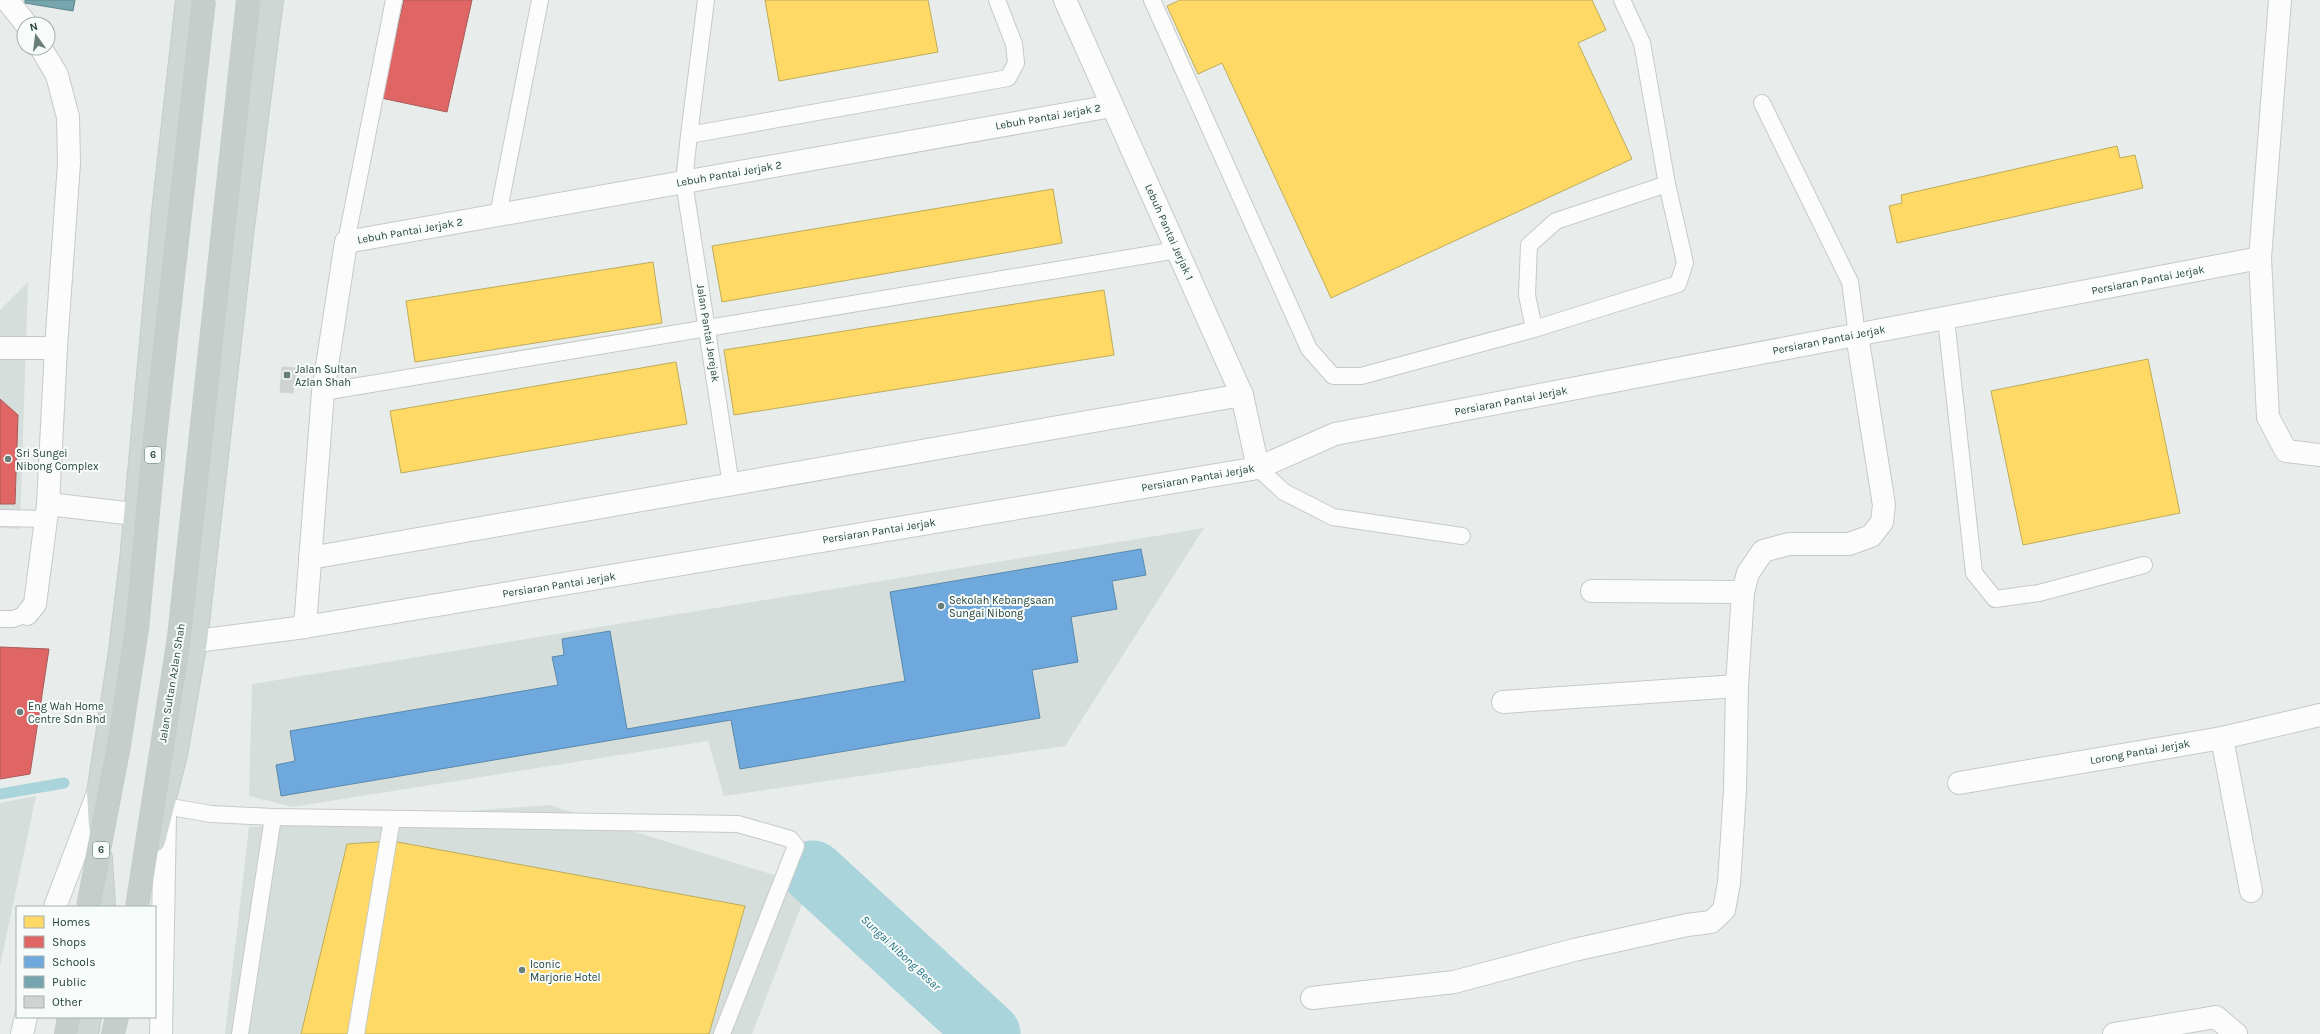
<svg xmlns="http://www.w3.org/2000/svg" width="2320" height="1034" viewBox="0 0 2320 1034" font-family="Karla,sans-serif">
<style>
.built{fill:#d6dedb}
.homes{fill:#ffd966;stroke:#bdac59}
.shops{fill:#e06666;stroke:#a85b59}
.schools{fill:#6fa8dc;stroke:#5889ab}
.public{fill:#76a5af;stroke:#5d878c}
.lines{fill:none;stroke-linecap:round;stroke-linejoin:round}
.stream{stroke:#a9d4db;stroke-width:11}
.river{stroke:#a9d4db;stroke-width:63}
.building{fill:#cfd4d2;stroke:#d1d6d4}
.service-casing{stroke:#c5cac8;stroke-width:18}
.minor-casing{stroke:#c5cac8;stroke-width:24}
.secondary-casing{stroke:#c3cbc8;stroke-width:24}
.primary-casing{stroke:#c3ccc9;stroke-width:24}
.trunk-casing{stroke:#c3ccc9;stroke-width:24}
.service{stroke:#fcfcfc;stroke-width:16}
.minor{stroke:#fcfcfc;stroke-width:22}
.secondary{stroke:#fcfcfc;stroke-width:22}
.primary{stroke:#cfd7d5;stroke-width:22}
.trunk{stroke:#c6cecc;stroke-width:22}
.trunk-bridge-casing{stroke:#c3ccc9;stroke-width:24;stroke-linecap:butt}
.trunk-bridge{stroke:#c6cecc;stroke-width:22}
.poi-dot{fill:#697e78;stroke:#f7fbf9;stroke-width:1.5}
.labels{text-anchor:middle;dominant-baseline:central;stroke-width:4;stroke-linejoin:round;paint-order:stroke}
.shield{fill:#f7fbf9;stroke:#637a73;stroke-width:1}
.shield-label{font-size:10px;font-weight:bold;fill:#24423a}
.street-label{font-size:11px;fill:#24423a;stroke:#f7fbf9}
.poi-label{font-size:11px;fill:#24423a;stroke:#f7fbf9;text-anchor:start}
.water-label{font-size:12px;font-style:italic;fill:#1c6f80;stroke:#f7fbf9}
</style>
<rect width="100%" height="100%" fill="#e8edeb"/>
<g class="built">
<polygon points="28,282 20,529 0,528 0,310"/>
<polygon points="1204,528 1065,746 724,796 708,741 292,807 249,796 252,684"/>
<polygon points="36,796 0,966 0,803"/>
<polygon points="549,805 809,886 752,1034 225,1034 249,827"/>
</g>
<g class="homes">
<polygon points="765,0 928,0 938,52 779,81"/>
<polygon points="1180,0 1592,0 1606,30 1578,43 1632,159 1331,298 1222,63 1198,74 1167,6"/>
<polygon points="2117,146 2120,158 2135,155 2143,188 1897,243 1889,206 1902,203 1901,195"/>
<polygon points="1053,189 1062,243 722,302 712,246"/>
<polygon points="653,262 662,323 415,362 406,301"/>
<polygon points="1104,290 1114,355 734,415 724,350"/>
<polygon points="2148,359 2180,513 2023,545 1991,391"/>
<polygon points="676,362 687,424 401,473 390,411"/>
<polygon points="392,841 745,906 709,1034 301,1034 347,844"/>
</g>
<g class="shops">
<polygon points="404,0 472,0 447,112 381,98"/>
<polygon points="0,399 18,415 15,504 0,504"/>
<polygon points="0,647 49,649 30,774 0,779"/>
</g>
<polygon class="schools" points="1141,549 1146,575 1112,581 1117,609 1071,617 1078,662 1032,670 1040,718 740,769 731,720 281,796 276,765 295,761 290,731 558,685 552,657 564,655 562,639 610,631 627,729 905,681 890,592"/>
<polygon class="public" points="25,0 75,0 73,11 25,3"/>
<g class="lines">
<polyline class="stream" points="0,794 64,783"/>
<polyline class="river" points="813,872 989,1034"/>
</g>
<polygon class="building" points="282,367 297,368 293,393 280,392"/>
<g class="lines">
<defs>
<g id="service">
<polyline points="706,0 689,135 1008,78 1016,63 1014,44 997,0"/>
<polyline points="1152,0 1309,349 1333,376 1361,376 1534,329 1678,284 1685,263 1667,184 1642,43 1622,0"/>
<polyline points="1762,103 1850,282 1857,335"/>
<polyline points="689,135 684,182 731,485"/>
<polyline points="498,215 540,0"/>
<polyline points="346,242 394,0"/>
<polyline points="1946,319 1974,573 1995,599 2039,593 2144,565"/>
<polyline points="1534,329 1527,295 1529,245 1556,221 1667,184"/>
<polyline points="323,392 1177,250"/>
<polyline points="1258,468 1284,492 1333,517 1462,536"/>
<polyline points="0,518 46,519"/>
<polyline points="0,619 13,619 27,614"/>
<polyline points="165,806 211,814 273,817 738,824 790,839 796,846 722,1034"/>
<polyline points="240,1034 273,817"/>
<polyline points="356,1034 392,819"/>
</g>
<g id="minor">
<polyline points="7,0 26,24"/>
<polyline points="1065,0 1242,395 1258,468"/>
<polyline points="2280,0 2260,258 2268,417 2286,451 2320,455"/>
<polyline points="0,348 56,348"/>
<polyline points="48,504 134,514"/>
<polyline points="310,558 1242,395"/>
<polyline points="1592,591 1743,592"/>
<polyline points="27,614 35,604 48,504 56,348 69,163 68,117 57,75 41,48"/>
<polyline points="305,627 323,392 346,242 1112,106"/>
<polyline points="196,641 305,627 1258,468 1335,434 2260,258"/>
<polyline points="1503,702 1737,686"/>
<polyline points="2222,738 2251,891"/>
<polyline points="1959,783 2222,738 2320,715"/>
<polyline points="1312,998 1454,982 1574,950 1687,925 1711,922 1724,910 1729,883 1735,790 1737,686 1743,592 1748,573 1763,551 1789,544 1849,544 1871,536 1882,522 1884,505 1857,335"/>
<polyline points="2114,1034 2216,1017 2236,1034"/>
</g>
<g id="secondary">
<polyline points="55,907 98,793"/>
<polyline points="22,1034 26,1017"/>
<polyline points="161,1034 165,815"/>
</g>
<g id="primary">
<polyline points="100,826 98,793 120,651 131,560 163,212 187,0"/>
<polyline points="154,841 176,755 196,641 242,235 272,0"/>
<polyline points="101,858 104,907"/>
<polyline points="87,1034 90,1017"/>
</g>
<g id="trunk">
<polyline points="66,1034 69,1017"/>
<polyline points="113,1034 117,1017"/>
</g>
</defs>
<use href="#service" class="service-casing"/>
<use href="#minor" class="minor-casing"/>
<use href="#secondary" class="secondary-casing"/>
<use href="#primary" class="primary-casing"/>
<use href="#trunk" class="trunk-casing"/>
<use href="#service" class="service"/>
<use href="#minor" class="minor"/>
<use href="#secondary" class="secondary"/>
<use href="#primary" class="primary"/>
<use href="#trunk" class="trunk"/>
<defs>
<g id="trunk-bridge">
<polyline points="88,907 119,746 137,629 156,428 204,0"/>
<polyline points="137,907 179,637 248,0"/>
</g>
</defs>
<use href="#trunk-bridge" class="trunk-bridge-casing"/>
<use href="#trunk-bridge" class="trunk-bridge"/>
</g>
<g class="poi-dot">
<rect x="283" y="371" width="8" height="8" rx="2"/>
<circle cx="8" cy="459" r="4"/>
<circle cx="941" cy="606" r="4"/>
<circle cx="20" cy="712" r="4"/>
<circle cx="522" cy="970" r="4"/>
</g>
<g class="labels">
<g class="shield">
<rect x="145" y="447" width="16" height="16" rx="3"/>
<rect x="93" y="842" width="16" height="16" rx="3"/>
</g>
<g class="shield-label">
<text x="153" y="455">6</text>
<text x="101" y="850">6</text>
</g>
<g class="street-label">
<text transform="translate(1048 117) rotate(-10)">Lebuh Pantai Jerjak 2</text>
<text transform="translate(729 174) rotate(-10)">Lebuh Pantai Jerjak 2</text>
<text transform="translate(410 231) rotate(-10)">Lebuh Pantai Jerjak 2</text>
<text transform="translate(1169 232) rotate(66)">Lebuh Pantai Jerjak 1</text>
<text transform="translate(2148 280) rotate(-11)">Persiaran Pantai Jerjak</text>
<text transform="translate(708 333) rotate(81)">Jalan Pantai Jerejak</text>
<text transform="translate(1829 340) rotate(-11)">Persiaran Pantai Jerjak</text>
<text transform="translate(1511 401) rotate(-11)">Persiaran Pantai Jerjak</text>
<text transform="translate(1198 478) rotate(-10)">Persiaran Pantai Jerjak</text>
<text transform="translate(879 531) rotate(-9)">Persiaran Pantai Jerjak</text>
<text transform="translate(559 585) rotate(-9)">Persiaran Pantai Jerjak</text>
<text transform="translate(172 683) rotate(-81)">Jalan Sultan Azlan Shah</text>
<text transform="translate(2140 752) rotate(-10)">Lorong Pantai Jerjak</text>
</g>
<g class="poi-label">
<text x="295" y="369">Jalan Sultan<tspan x="295" dy="13">Azlan Shah</tspan></text>
<text x="16" y="453">Sri Sungei<tspan x="16" dy="13">Nibong Complex</tspan></text>
<text x="949" y="600">Sekolah Kebangsaan<tspan x="949" dy="13">Sungai Nibong</tspan></text>
<text x="28" y="706">Eng Wah Home<tspan x="28" dy="13">Centre Sdn Bhd</tspan></text>
<text x="530" y="964">Iconic<tspan x="530" dy="13">Marjorie Hotel</tspan></text>
</g>
<g class="water-label">
<text transform="translate(901 953) rotate(43)">Sungai Nibong Besar</text>
</g>
</g>
<rect x="16" y="906" width="140" height="112" fill="#f7fbf9" stroke="#a3b1ad"/>
<rect x="24" y="916" width="20" height="12" fill="#ffd966" stroke="#a3b1ad"/>
<text x="52" y="926" font-size="12" fill="#24423a">Homes</text>
<rect x="24" y="936" width="20" height="12" fill="#e06666" stroke="#a3b1ad"/>
<text x="52" y="946" font-size="12" fill="#24423a">Shops</text>
<rect x="24" y="956" width="20" height="12" fill="#6fa8dc" stroke="#a3b1ad"/>
<text x="52" y="966" font-size="12" fill="#24423a">Schools</text>
<rect x="24" y="976" width="20" height="12" fill="#76a5af" stroke="#a3b1ad"/>
<text x="52" y="986" font-size="12" fill="#24423a">Public</text>
<rect x="24" y="996" width="20" height="12" fill="#cfd4d2" stroke="#a3b1ad"/>
<text x="52" y="1006" font-size="12" fill="#24423a">Other</text>
<g transform="translate(36 36) rotate(346)"><circle r="19" fill="#f7fbf9" stroke="#a3b1ad"/>
<path d="M0-3L7 15L0 10L-7 15Z" fill="#697e78"/>
<text y="-6" font-size="11" font-weight="bold" text-anchor="middle" fill="#24423a">N</text>
</g>
</svg>
